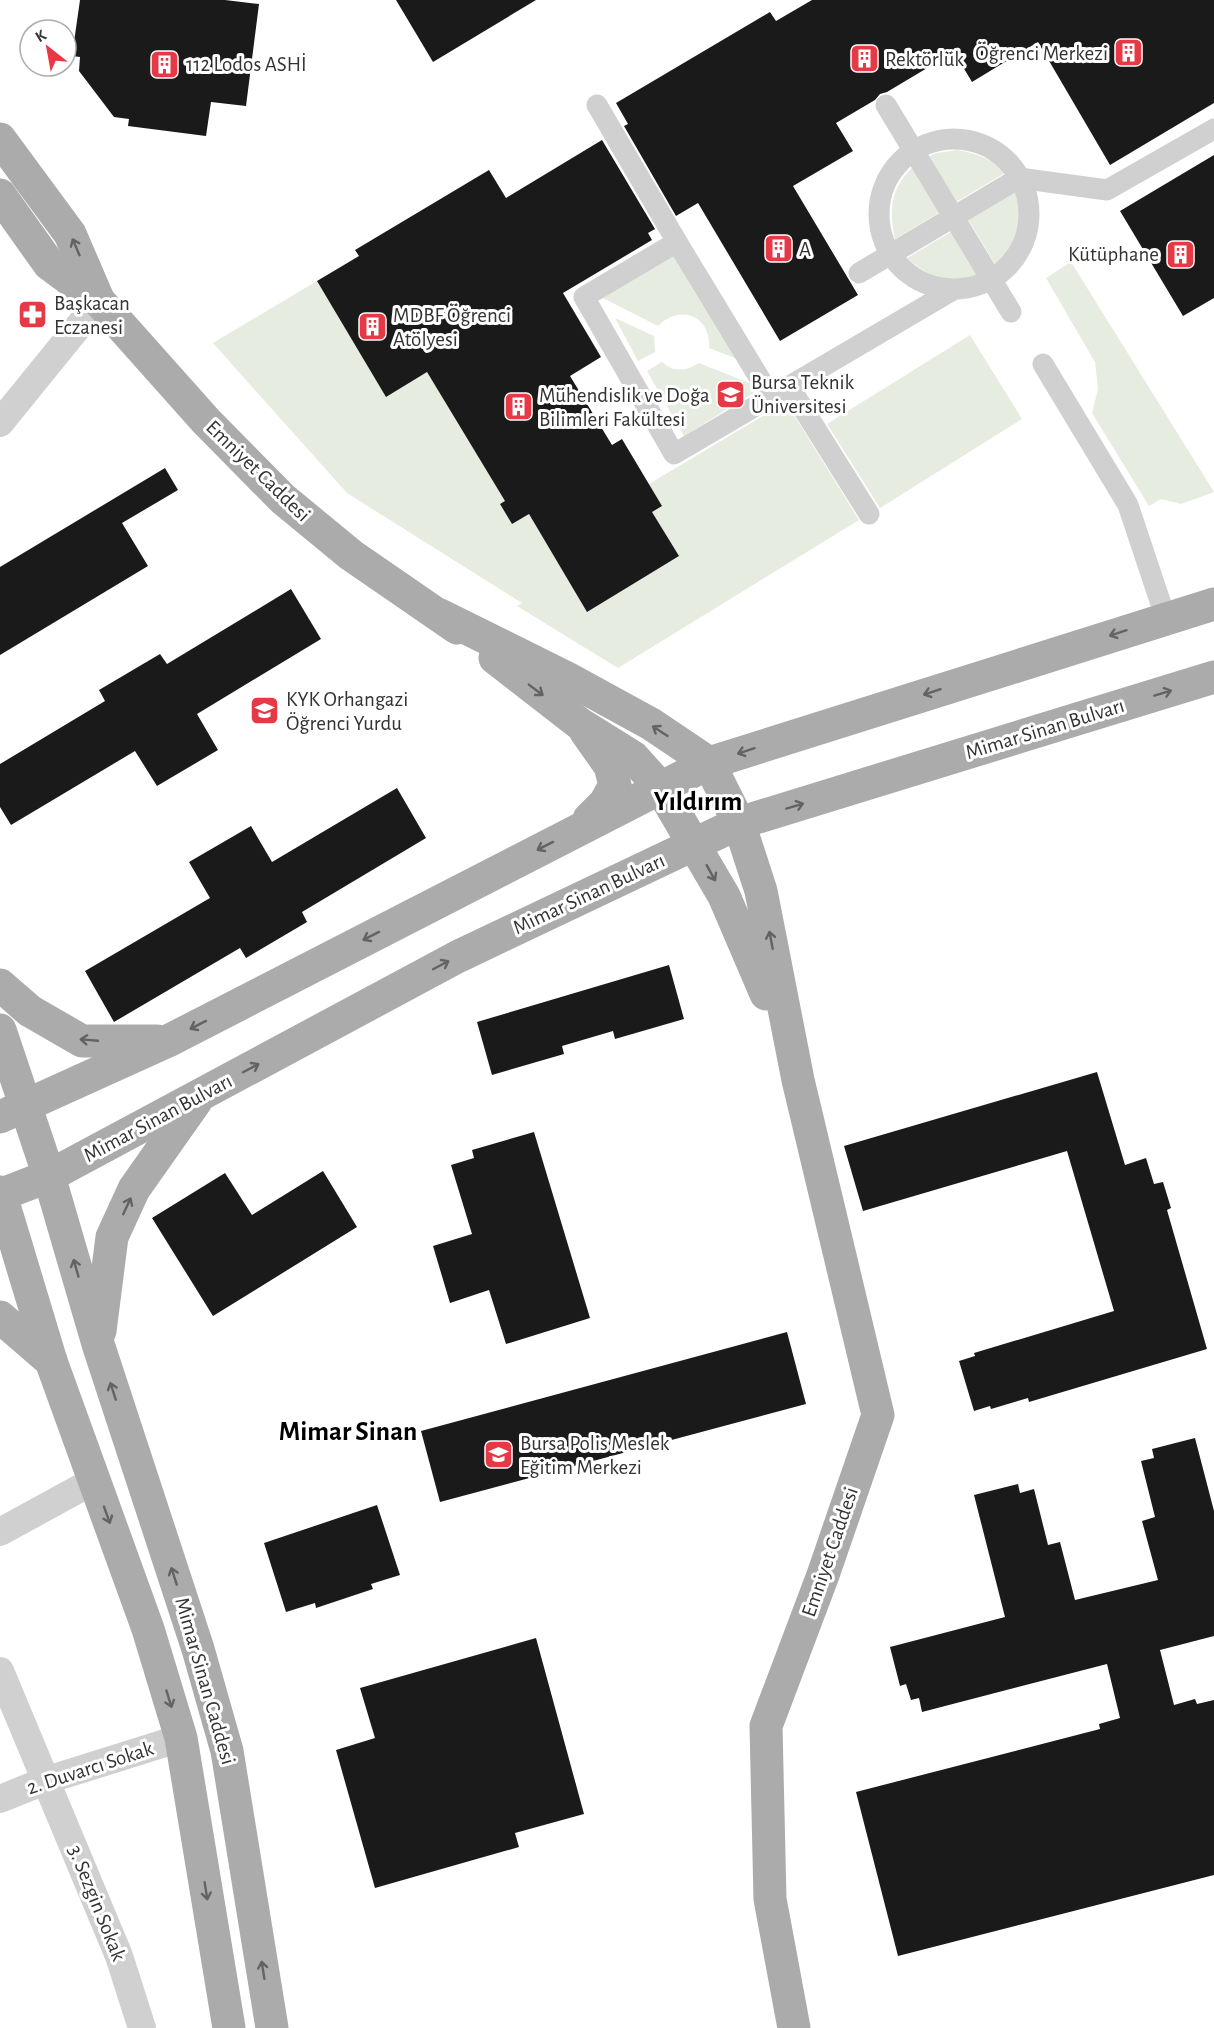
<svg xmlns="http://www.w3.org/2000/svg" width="1214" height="2028" viewBox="0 0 1214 2028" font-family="'Alegreya Sans',sans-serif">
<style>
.green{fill:#e6ecdf}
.building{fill:#1a1a1a}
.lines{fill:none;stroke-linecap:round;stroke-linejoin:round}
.pedestrian{stroke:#d0d0d0;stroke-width:21}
.minor{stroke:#d0d0d0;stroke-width:28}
.primary{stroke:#ababab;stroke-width:33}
.oneway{stroke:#636363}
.labels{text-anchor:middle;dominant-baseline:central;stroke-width:6;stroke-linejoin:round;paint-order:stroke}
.poi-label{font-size:21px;fill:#333;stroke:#fff;text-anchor:start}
.street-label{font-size:21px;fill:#333;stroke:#fff}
.district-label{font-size:27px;font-weight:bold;fill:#000;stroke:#fff}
</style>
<rect width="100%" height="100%" fill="#fff"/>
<g class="green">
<path d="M957,150c20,4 34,8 48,23l-49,29 -28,-45 8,-4z"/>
<path d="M913,167l27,45 -45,27c-6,-29 -5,-50 18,-72z"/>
<path d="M1016,191c12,26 1,57 -20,75l-28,-47z"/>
<path d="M951,232l27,44c-29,10 -49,1 -71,-18z"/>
<path d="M671,253l10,4 64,105 -36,-14c2,-33 -29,-44 -51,-22l-59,-30z"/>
<polygon points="1071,262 1214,492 1181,504 1161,499 1149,506 1092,413 1098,389 1095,362 1046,278"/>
<polygon points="317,281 386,396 427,372 505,501 500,504 512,524 529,514 587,611 678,557 652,512 649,484 786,402 859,520 618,668 517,606 522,603 347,493 213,343"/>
<polygon points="615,318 654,336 655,352 638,361"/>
<polygon points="970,335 1022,419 880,508 827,424"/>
<path d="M662,362c12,11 25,9 37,1l55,22 4,5 -74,46 -37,-65z"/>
</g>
<g class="building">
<polygon points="80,0 225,0 259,4 246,106 211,102 206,136 128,126 129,119 114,117 79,71 80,57 72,56"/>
<polygon points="396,0 536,0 433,62"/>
<polygon points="812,0 1214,0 1214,103 1110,165 1038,42 972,82 954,52 887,92 880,94 875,100 836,123 853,151 793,186 858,295 780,341 698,203 676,216 624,126 628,124 616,103 770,12 776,21"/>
<polygon points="602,140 655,229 648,233 652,240 563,293 601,357 570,376 612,445 622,439 662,506 652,512 679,556 587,612 529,514 512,524 500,504 505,501 427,372 386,397 317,281 359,256 355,250 489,170 506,198"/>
<polygon points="1214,155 1214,298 1183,316 1120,211"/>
<polygon points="165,468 178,490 122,523 148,566 0,655 0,567"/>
<polygon points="291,589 321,639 197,714 218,750 157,786 135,751 11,825 0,807 0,764 105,701 99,690 160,654 167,664"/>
<polygon points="397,788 426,838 302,912 307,922 246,958 240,948 114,1022 85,971 210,898 189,862 251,826 272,862"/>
<polygon points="669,965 684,1019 615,1039 613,1031 562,1046 564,1054 492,1075 477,1022"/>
<polygon points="1097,1072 1125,1165 1146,1158 1154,1184 1163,1182 1171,1208 1167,1210 1207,1349 1029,1402 1028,1398 991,1409 990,1406 974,1411 959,1361 975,1356 974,1353 1114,1311 1067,1151 863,1211 844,1146"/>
<polygon points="534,1132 590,1318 506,1344 489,1290 450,1303 433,1246 472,1234 451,1165 474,1158 472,1150"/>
<polygon points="323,1171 357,1227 213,1316 152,1218 225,1173 252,1215"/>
<polygon points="787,1332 806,1404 440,1502 421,1431"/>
<polygon points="1195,1438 1214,1511 1214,1636 1160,1650 1174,1705 1195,1699 1197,1704 1214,1700 1214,1875 898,1956 856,1792 1100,1729 1099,1724 1120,1718 1107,1664 922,1712 919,1698 911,1700 906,1684 900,1686 890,1647 1005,1617 974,1495 1018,1484 1020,1493 1034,1489 1048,1545 1060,1542 1075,1600 1158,1580 1142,1521 1155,1517 1141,1461 1154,1458 1152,1449"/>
<polygon points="377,1505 400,1575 371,1584 373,1589 316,1608 315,1603 286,1612 264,1543"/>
<polygon points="536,1638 584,1814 515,1833 519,1847 375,1888 336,1750 375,1738 360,1688"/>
</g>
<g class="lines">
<g class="pedestrian">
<polyline points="597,105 677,242 584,297 674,454 953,290"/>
<polyline points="886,105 1011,312"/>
<circle cx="954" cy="214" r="75"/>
<polyline points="677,242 771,397"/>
<polyline points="859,273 1019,178 1107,190 1214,129"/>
<polyline points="1043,364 1128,505 1166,619"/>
<polyline points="789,386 869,514"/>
</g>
<g class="minor">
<polyline points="0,423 99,301"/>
<polyline points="0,1532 95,1480"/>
<polyline points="0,1671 119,1956 142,2028"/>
<polyline points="0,1799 47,1780 181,1738"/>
</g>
<g class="primary">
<polyline points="0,139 70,234 98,299"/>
<polyline points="0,195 49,264 99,301 206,421 283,499 351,555 457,628"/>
<polyline points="440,615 567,678 651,724 709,763 739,823 761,891 798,1080 878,1415 823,1575 766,1726 770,1899 794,2028"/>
<polyline points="495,658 580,724 633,757 660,787 724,896 766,994"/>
<polyline points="586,732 610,766 615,785 605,803 589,819"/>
<polyline points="0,985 30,1011 82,1041 157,1041"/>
<polyline points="0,1030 49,1176 98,1344 198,1649 227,1751 272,2028"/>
<polyline points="0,1117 168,1041 709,763 1214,604"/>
<polyline points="0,1192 51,1361 148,1629 181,1738 229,2028"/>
<polyline points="0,1195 49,1176 457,957 739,823 1214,677"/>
<polyline points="0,1317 51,1361"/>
<polyline points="100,1331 112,1237 134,1189 196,1101"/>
</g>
</g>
<defs><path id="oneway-shaft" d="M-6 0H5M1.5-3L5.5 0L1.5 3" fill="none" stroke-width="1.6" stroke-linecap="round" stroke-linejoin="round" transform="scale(1.5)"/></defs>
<g class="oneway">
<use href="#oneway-shaft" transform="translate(76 247) rotate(-113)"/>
<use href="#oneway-shaft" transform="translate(1118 633) rotate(162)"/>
<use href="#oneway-shaft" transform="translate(536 690) rotate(37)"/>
<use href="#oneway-shaft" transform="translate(932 692) rotate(162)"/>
<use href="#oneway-shaft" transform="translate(1163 693) rotate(-17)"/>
<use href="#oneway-shaft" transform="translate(660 731) rotate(-147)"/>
<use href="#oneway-shaft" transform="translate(746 751) rotate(162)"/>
<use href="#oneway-shaft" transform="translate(795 806) rotate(-17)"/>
<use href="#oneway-shaft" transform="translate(545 846) rotate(153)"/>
<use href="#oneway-shaft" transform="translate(711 873) rotate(61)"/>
<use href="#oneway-shaft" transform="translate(371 936) rotate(153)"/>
<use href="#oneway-shaft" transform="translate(771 940) rotate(-101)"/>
<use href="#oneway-shaft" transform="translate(441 965) rotate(-28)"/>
<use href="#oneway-shaft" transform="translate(198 1025) rotate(153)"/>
<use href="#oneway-shaft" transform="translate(89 1040) rotate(-175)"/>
<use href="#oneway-shaft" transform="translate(251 1068) rotate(-28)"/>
<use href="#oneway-shaft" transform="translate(127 1206) rotate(-65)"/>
<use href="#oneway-shaft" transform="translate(76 1268) rotate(-106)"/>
<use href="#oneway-shaft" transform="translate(113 1391) rotate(-108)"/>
<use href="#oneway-shaft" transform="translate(107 1515) rotate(70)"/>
<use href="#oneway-shaft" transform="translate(174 1576) rotate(-108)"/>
<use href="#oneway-shaft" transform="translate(169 1699) rotate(73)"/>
<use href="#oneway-shaft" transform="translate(206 1891) rotate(81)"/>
<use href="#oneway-shaft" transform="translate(263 1970) rotate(-99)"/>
</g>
<defs>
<symbol id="building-square" viewBox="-11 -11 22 22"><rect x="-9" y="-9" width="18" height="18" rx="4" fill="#e63946" stroke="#fff"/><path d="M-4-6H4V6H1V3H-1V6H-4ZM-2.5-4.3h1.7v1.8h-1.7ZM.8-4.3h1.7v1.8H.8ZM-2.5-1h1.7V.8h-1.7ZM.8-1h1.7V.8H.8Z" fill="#fff"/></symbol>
<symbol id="pharmacy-square" viewBox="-11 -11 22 22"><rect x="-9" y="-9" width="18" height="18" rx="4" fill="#e63946" stroke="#fff"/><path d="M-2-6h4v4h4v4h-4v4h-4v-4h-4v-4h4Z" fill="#fff"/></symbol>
<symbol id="university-square" viewBox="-11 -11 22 22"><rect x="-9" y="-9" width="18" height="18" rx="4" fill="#e63946" stroke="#fff"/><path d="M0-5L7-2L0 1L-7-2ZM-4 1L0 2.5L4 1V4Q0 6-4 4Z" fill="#fff"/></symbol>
<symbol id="school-square" viewBox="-11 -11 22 22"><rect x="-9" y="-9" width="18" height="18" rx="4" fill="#e63946" stroke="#fff"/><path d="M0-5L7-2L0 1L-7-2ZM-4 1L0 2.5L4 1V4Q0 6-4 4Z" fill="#fff"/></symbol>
</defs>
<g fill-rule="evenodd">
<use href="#building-square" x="1112" y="36" width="33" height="33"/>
<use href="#building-square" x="848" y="42" width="33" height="33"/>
<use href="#building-square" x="148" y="48" width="33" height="33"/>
<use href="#building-square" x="762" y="232" width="33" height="33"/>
<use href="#building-square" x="1164" y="238" width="33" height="33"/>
<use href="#pharmacy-square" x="16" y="298" width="33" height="33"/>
<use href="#building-square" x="356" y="310" width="33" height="33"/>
<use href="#university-square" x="714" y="378" width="33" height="33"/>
<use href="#building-square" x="502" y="390" width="33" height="33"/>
<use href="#school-square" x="248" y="694" width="33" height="33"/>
<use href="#school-square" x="482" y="1438" width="33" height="33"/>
</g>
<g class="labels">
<g class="poi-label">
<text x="1108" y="53" text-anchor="end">Öğrenci Merkezi</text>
<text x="885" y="59">Rektörlük</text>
<text x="186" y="64">112 Lodos ASHİ</text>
<text x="799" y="249">A</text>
<text x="1159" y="254" text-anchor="end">Kütüphane</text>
<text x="54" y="303">Başkacan<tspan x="54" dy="24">Eczanesi</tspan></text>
<text x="393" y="315">MDBF Öğrenci<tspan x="393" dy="24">Atölyesi</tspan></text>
<text x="751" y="382">Bursa Teknik<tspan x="751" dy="24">Üniversitesi</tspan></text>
<text x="539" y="395">Mühendislik ve Doğa<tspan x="539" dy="24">Bilimleri Fakültesi</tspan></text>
<text x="286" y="699">KYK Orhangazi<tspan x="286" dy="24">Öğrenci Yurdu</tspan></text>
<text x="520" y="1443">Bursa Polis Meslek<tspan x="520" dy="24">Eğitim Merkezi</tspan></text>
</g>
<g class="street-label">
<text transform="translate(258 471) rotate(44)">Emniyet Caddesi</text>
<text transform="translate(1045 729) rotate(-17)">Mimar Sinan Bulvarı</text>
<text transform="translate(589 894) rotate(-25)">Mimar Sinan Bulvarı</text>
<text transform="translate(158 1118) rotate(-28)">Mimar Sinan Bulvarı</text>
<text transform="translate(830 1552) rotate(-71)">Emniyet Caddesi</text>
<text transform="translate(205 1681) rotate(74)">Mimar Sinan Caddesi</text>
<text transform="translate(90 1768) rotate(-18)">2. Duvarcı Sokak</text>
<text transform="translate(97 1903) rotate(68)">3. Sezgin Sokak</text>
</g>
<g class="district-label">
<text x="698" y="801">Yıldırım</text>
<text x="348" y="1431">Mimar Sinan</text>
</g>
</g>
<g transform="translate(48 48) rotate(329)"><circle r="28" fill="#ffffff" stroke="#adadad" stroke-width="1.5"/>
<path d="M0-4.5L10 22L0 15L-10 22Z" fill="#e63946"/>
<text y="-9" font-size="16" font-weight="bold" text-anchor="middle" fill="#333333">K</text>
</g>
</svg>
